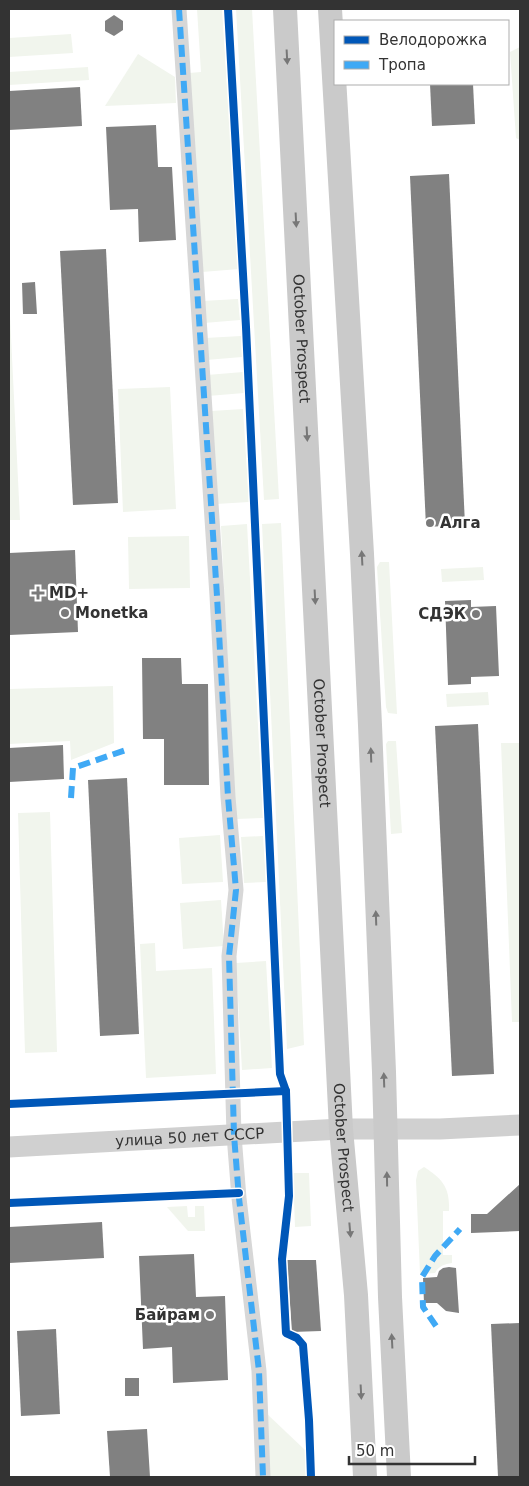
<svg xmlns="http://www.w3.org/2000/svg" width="529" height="1486" viewBox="0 0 529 1486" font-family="'DejaVu Sans',sans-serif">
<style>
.green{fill:#f1f5ed}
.building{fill:#818181}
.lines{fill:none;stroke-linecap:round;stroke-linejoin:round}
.street{stroke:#d7d7d7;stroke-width:15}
.secondary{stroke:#d0d0d0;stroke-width:21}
.primary{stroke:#cacaca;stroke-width:24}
.quiet{stroke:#3fa9f5;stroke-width:6;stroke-dasharray:12 6;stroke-linecap:butt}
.cycleway-casing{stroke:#fff;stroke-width:11}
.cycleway{stroke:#0057b8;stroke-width:8}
.oneway{fill:#777}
.poi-dot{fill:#7a7a7a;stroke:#fff;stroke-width:2}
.labels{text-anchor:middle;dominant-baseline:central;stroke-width:5;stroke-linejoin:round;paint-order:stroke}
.street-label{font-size:15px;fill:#333;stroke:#fff}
.poi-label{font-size:15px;font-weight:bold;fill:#333;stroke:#fff;text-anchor:start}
</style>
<rect width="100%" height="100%" fill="#fff"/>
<g class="green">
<polygon points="197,9 222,9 239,269 202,272 189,73 201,72"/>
<polygon points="236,9 252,9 279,499 264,500"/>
<polygon points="71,34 73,53 9,57 9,38"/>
<polygon points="520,47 520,140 516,138 510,52"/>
<polygon points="138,54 175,77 176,103 105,106"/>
<polygon points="88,67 89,80 9,85 9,72"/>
<polygon points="238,299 240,320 204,323 202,301"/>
<polygon points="9,316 10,316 20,520 9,520"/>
<polygon points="241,336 242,357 206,360 205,338"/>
<polygon points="243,372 244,393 208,396 207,375"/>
<polygon points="170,387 176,509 123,512 118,389"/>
<polygon points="243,409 249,502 216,504 211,411"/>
<polygon points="281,523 304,1045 287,1049 262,524"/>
<polygon points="247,524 263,818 236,819 221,526"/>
<polygon points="189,536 190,588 129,589 128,537"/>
<polygon points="380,562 389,562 397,714 388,713 386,707 377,567"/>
<polygon points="483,567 484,580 442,582 441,569"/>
<polygon points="113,686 114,743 71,760 70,741 9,744 9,689"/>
<polygon points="488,692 489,705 447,707 446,694"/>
<polygon points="388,741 396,741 402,833 391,834 386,744"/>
<polygon points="501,743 520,743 520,1022 512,1022"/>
<polygon points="50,812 57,1052 25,1053 18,813"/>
<polygon points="220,835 223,882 182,884 179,838"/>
<polygon points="263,836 266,882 244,883 241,837"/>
<polygon points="221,900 224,946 183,949 180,903"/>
<polygon points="155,943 156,971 212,968 216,1074 146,1078 140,944"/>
<polygon points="266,961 272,1068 242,1070 236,963"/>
<path d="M424,1167c19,12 26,21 25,44h-6v44h9v8c-8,1 -13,3 -17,10l-15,1 -4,-94 2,-9z"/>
<polygon points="293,1173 309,1173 311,1226 295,1227"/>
<polygon points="187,1206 188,1217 195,1217 195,1206 204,1206 205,1231 188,1231 167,1207"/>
<polygon points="266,1413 305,1450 306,1477 269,1477"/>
</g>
<g class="building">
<polygon points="114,15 123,21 123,30 114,36 105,31 105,21"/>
<polygon points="430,84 473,84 475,124 432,126"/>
<polygon points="80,87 82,126 9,130 9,91"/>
<polygon points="156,125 158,167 172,167 176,240 139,242 138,209 110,210 106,127"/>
<polygon points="449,174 465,525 426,527 410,176"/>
<polygon points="106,249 118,503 73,505 60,251"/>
<polygon points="35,282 37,314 23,314 22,283"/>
<polygon points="75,550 78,632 9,635 9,553"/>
<polygon points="471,600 471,607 496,606 499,676 471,677 471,684 448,685 445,601"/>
<polygon points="142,658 181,658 182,684 208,684 209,785 164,785 164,739 143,739"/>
<polygon points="478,724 494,1074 452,1076 435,726"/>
<polygon points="63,745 64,779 9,782 9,748"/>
<polygon points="127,778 139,1034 100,1036 88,780"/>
<polygon points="520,1184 520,1231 471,1233 471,1214 487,1214"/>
<polygon points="102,1222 104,1258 9,1263 9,1227"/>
<polygon points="194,1254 196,1297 225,1296 228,1380 173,1383 172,1347 143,1349 139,1256"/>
<polygon points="287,1260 316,1260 321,1331 292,1332"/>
<polygon points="449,1267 456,1268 459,1313 446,1311 437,1303 424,1303 423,1278 437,1277 439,1271 443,1268"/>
<polygon points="520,1323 520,1477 498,1477 491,1324"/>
<polygon points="56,1329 60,1414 21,1416 17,1331"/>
<rect x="125" y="1378" width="14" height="18"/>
<polygon points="147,1429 150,1477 110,1477 107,1431"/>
</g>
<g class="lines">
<polyline class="street" points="179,9 217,596 228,797 236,890 229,956 234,1135 239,1198 259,1371 263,1477"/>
<path class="secondary" id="s1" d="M9,1147l332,-18h99l80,-4"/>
<g class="primary">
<path id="s2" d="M285,9l56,1120 15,166 9,182"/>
<polyline points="330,9 362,554 370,725 384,1072 390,1297 399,1477"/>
</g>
<g class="quiet">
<polyline points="179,9 217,596 228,797 236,890 229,956 234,1135 239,1198 259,1371 263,1477"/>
<polyline points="71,798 73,768 126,750"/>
<polyline points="436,1326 423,1307 422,1277 435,1256 460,1229"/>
</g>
<defs>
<g id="cycleway">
<polyline points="228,9 246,327 280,1074 286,1091 289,1196 282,1259 286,1333 297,1338 303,1345 309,1420 311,1477"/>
<polyline points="9,1104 286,1091"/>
<polyline points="9,1203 239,1193"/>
</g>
</defs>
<use href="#cycleway" class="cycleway-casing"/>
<use href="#cycleway" class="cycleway"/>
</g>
<defs><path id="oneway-solid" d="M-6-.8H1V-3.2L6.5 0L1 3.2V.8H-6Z" transform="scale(1.25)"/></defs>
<g class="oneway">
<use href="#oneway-solid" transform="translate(287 57) rotate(87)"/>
<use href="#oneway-solid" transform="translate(296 220) rotate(87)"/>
<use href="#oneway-solid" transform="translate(307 434) rotate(87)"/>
<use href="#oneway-solid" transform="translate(362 558) rotate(-93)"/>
<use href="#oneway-solid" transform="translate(315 597) rotate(87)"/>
<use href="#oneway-solid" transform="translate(371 755) rotate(-92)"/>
<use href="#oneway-solid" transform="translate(376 918) rotate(-92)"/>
<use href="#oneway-solid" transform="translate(384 1080) rotate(-92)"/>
<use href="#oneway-solid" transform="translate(387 1179) rotate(-91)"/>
<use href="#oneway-solid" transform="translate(350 1230) rotate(85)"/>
<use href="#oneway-solid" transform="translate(392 1341) rotate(-93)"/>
<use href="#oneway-solid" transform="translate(361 1392) rotate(87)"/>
</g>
<g class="poi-dot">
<circle cx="430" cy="523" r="5"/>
<path d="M35.5 585.5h5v5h5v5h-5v5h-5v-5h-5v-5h5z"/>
<circle cx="65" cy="613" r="5"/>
<circle cx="476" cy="614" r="5"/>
<circle cx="210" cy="1315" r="5"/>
</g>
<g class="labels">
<g class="street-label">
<text stroke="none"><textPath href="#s2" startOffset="330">October Prospect</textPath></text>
<text stroke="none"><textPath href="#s2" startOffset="735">October Prospect</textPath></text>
<text stroke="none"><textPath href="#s1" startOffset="181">улица 50 лет СССР</textPath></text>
<text stroke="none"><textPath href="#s2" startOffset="1140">October Prospect</textPath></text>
</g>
<g class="poi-label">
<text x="440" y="523">Алга</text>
<text x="49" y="593">MD+</text>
<text x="75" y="613">Monetka</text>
<text x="466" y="614" text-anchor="end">СДЭК</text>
<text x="200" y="1315" text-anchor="end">Байрам</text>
</g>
</g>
<rect width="529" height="1486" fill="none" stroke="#333333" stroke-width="20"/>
<rect x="334" y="20" width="175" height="65" fill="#ffffff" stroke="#adadad"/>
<rect x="344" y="36" width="25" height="8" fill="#0057b8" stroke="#adadad"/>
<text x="379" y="45" font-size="15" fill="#333333">Велодорожка</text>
<rect x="344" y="61" width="25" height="8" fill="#3fa9f5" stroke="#adadad"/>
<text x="379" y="70" font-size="15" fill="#333333">Тропа</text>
<path d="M349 1456v8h126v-8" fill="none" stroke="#333333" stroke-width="2.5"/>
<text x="356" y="1456" font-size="15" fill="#333333" stroke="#ffffff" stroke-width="4" paint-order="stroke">50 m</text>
</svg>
